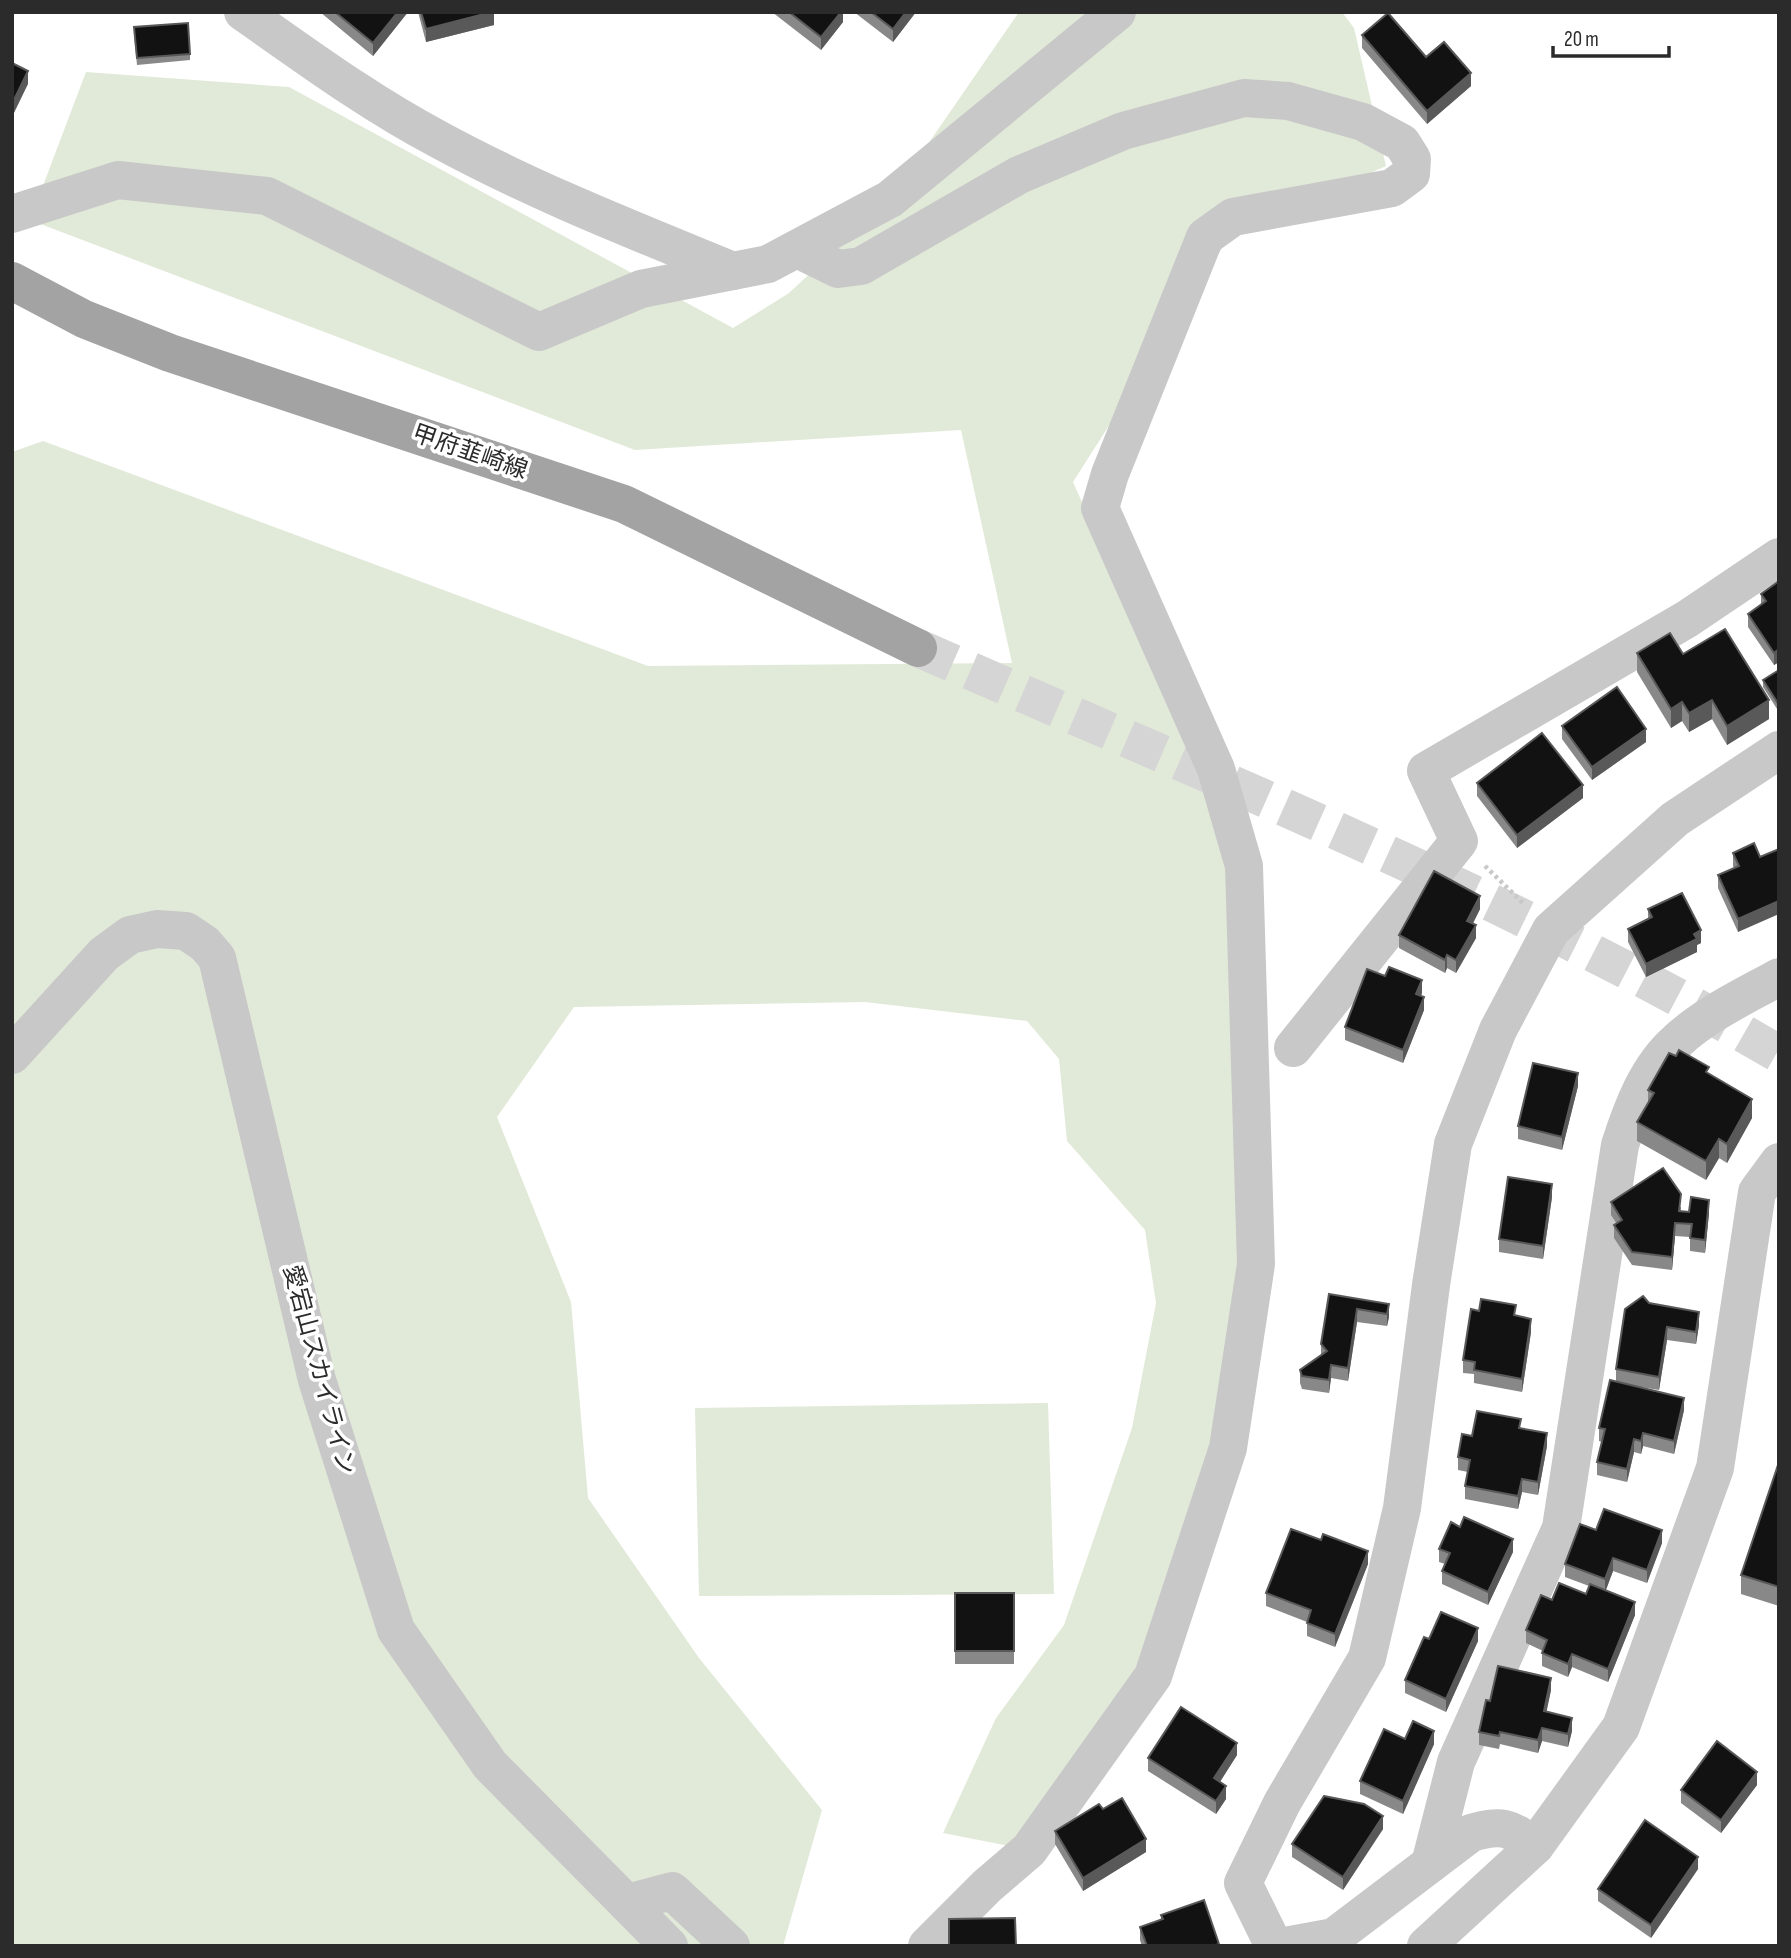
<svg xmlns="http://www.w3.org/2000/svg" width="1791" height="1958" viewBox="0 0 1791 1958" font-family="'Sofia Sans Condensed','Noto Sans JP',sans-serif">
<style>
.green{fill:#e1ead8}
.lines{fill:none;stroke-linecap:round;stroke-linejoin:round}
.major-tunnel{stroke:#d5d5d5;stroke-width:38;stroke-dasharray:38 19;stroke-linecap:butt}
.path{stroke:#c8c8c8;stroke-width:4.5;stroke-dasharray:3.5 3.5;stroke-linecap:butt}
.minor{stroke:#c8c8c8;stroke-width:38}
.major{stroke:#a3a3a3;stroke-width:38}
.wall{fill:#888}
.shaded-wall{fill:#595959}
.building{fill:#121212;stroke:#595959;stroke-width:2}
.labels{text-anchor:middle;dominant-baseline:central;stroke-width:7;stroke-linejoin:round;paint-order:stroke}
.street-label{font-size:24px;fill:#2b2b2b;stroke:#fff}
</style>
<rect width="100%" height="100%" fill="#fff"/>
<g class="green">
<polygon points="1019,12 1342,12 1354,28 1386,166 1231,234 1073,482 1244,866 1256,1264 1153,1676 1029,1850 943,1833 996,1718 1064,1625 1132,1428 1156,1303 1145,1230 1067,1141 1059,1059 1027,1021 865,1002 574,1007 497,1117 571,1302 588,1498 699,1658 822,1810 783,1946 12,1946 12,452 43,441 648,666 1012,663 961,430 635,450 30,220 86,72 289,87 733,328 789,293 890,199"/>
<polygon points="1048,1403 1054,1594 699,1596 695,1408"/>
</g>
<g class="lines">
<path class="major-tunnel" d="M918,648c290,127 586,246 861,406"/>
<polyline class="path" points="1485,866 1524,904"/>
<g class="minor">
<path d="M243,12c63,44 125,90 193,126 95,52 197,92 297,133"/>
<polyline points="12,214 118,180 267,196 539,332 641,289 768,264 890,199 1117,12"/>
<polyline points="797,249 838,269 861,266 1019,175 1123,131 1244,98 1288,101 1363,122 1402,143 1412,159 1411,174 1392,188 1233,217 1205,237 1110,474 1100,508 1216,769 1244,866 1256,1264 1228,1448 1153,1676 1029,1850 987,1886 927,1946"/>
<polyline points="1293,1048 1459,841 1426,771 1687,619 1779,557"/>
<polyline points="12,1055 104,954 130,935 157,929 186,931 205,944 217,958 317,1380 396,1630 490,1765 669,1946"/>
<path d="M1430,1864l26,-102 105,-234 59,-383c12,-37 27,-78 57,-104 29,-27 68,-45 102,-64"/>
<polyline points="627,1903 672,1891 731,1946"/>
<polyline points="1274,1946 1243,1883 1282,1803 1367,1658 1402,1508 1431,1285 1453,1144 1498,1030 1551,930 1675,819 1779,750"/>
<path d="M1285,1946l49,-9 137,-104c31,-9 38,-6 64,13"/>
<polyline points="1426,1946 1535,1846 1621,1727 1715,1468 1757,1192 1779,1162"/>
</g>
<polyline class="major" points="12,281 84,319 170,353 624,504 918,648"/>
</g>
<g class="wall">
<polygon points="320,12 408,12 373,56"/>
<polygon points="418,12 494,12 494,25 426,42"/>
<polygon points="772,12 843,12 843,22 821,50"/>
<polygon points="854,12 916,12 893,42"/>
<polygon points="134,34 190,54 190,60 137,65"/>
<polygon points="1362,35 1426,57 1471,86 1427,124 1362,48"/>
<polygon points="1779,581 1779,662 1774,665 1748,627 1748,614 1761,605 1761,594"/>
<polygon points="1637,653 1683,654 1769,719 1727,745 1712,719 1689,732 1682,721 1671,728 1637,672"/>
<polygon points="1779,670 1779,712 1763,687 1763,680"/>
<polygon points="1562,726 1646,742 1592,780 1562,739"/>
<polygon points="1477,783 1583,798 1517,848 1477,796"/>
<polygon points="1733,853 1760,857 1738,932 1718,888 1718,875 1734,868 1733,866"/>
<polygon points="1480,909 1473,924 1476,938 1456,973 1447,968 1445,973 1399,948 1399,935"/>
<polygon points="1648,909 1701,943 1697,945 1697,952 1646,977 1628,942 1628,929 1648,919"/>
<polygon points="1422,993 1421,996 1424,1010 1403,1063 1345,1040 1345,1027"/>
<polygon points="1709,1074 1752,1118 1727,1163 1719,1158 1706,1180 1637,1141 1637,1122 1648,1104 1648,1090"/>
<polygon points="1578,1086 1562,1150 1518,1139 1518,1126"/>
<polygon points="1552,1197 1543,1259 1499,1252 1499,1239"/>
<polygon points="1611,1202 1681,1207 1681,1211 1709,1213 1705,1253 1690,1251 1690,1237 1675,1236 1672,1270 1632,1265 1614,1238 1614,1225 1617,1224 1611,1215"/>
<polygon points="1329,1294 1389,1304 1389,1317 1387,1326 1357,1322 1348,1381 1331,1378 1329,1393 1302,1389 1300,1383 1300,1370 1321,1355 1321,1344"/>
<polygon points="1649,1303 1699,1325 1696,1344 1667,1340 1659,1390 1635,1386 1684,1410 1674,1454 1643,1446 1641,1454 1634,1452 1627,1482 1597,1475 1597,1462 1602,1442 1599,1441 1599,1428 1616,1381 1616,1369"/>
<polygon points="1516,1316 1531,1332 1522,1392 1474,1383 1474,1374 1463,1373 1463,1360"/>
<polygon points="1521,1428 1547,1446 1538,1495 1522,1492 1518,1509 1465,1499 1465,1486 1468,1472 1458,1470 1458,1457 1472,1436"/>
<polygon points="1779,1465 1779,1606 1741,1594 1741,1575"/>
<polygon points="1596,1530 1662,1543 1647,1583 1613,1571 1606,1590 1635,1615 1608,1682 1572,1667 1568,1677 1542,1666 1542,1653 1543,1651 1526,1643 1526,1630 1552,1600 1586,1594 1589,1586 1565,1577 1565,1564"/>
<polygon points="1439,1549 1513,1552 1488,1605 1442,1584 1442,1571 1445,1564 1439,1562"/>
<polygon points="1368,1564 1335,1647 1307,1636 1307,1622 1266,1606 1266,1593"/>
<rect x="955" y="1593" width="59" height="71"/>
<polygon points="1429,1639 1478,1641 1446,1712 1405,1693 1405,1680"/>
<polygon points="1551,1690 1546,1712 1572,1731 1568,1747 1542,1741 1538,1753 1500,1744 1499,1749 1479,1745 1479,1732 1490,1701"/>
<polygon points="1405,1739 1434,1744 1403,1814 1360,1794 1360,1781"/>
<polygon points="1237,1755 1220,1782 1226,1799 1216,1814 1148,1771 1148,1758"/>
<polygon points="1757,1785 1721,1833 1681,1803 1681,1790"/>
<polygon points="1103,1809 1146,1852 1083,1891 1055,1844 1055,1831"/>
<polygon points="1383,1829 1343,1890 1292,1857 1292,1844"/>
<polygon points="1698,1869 1651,1938 1598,1901 1598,1889"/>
<polygon points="1779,1878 1779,1902 1777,1900 1777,1881"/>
<polygon points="1161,1915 1219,1946 1142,1946 1140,1940 1140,1927 1161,1920"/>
</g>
<g class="shaded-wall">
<polygon points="398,12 408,12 373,56 373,43"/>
<polygon points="494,12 494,25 426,42 426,29"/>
<polygon points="841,12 843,12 843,22 821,50 821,37"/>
<polygon points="906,12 916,12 893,42 893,29"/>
<polygon points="28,71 28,84 12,117 12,104"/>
<polygon points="1471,73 1471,86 1427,124 1427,111"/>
<polygon points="1779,649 1779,662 1774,665 1774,653"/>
<polygon points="1712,700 1712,719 1689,732 1689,713"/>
<polygon points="1769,700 1769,719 1727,745 1727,726"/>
<polygon points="1682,702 1682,721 1671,728 1671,709"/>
<polygon points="1646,729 1646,742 1592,780 1592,767"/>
<polygon points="1583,785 1583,798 1517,848 1517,835"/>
<polygon points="1480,896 1480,909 1467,934 1467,921"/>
<polygon points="1779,901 1779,914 1738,932 1738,919"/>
<polygon points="1476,925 1476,938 1456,973 1456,960"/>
<polygon points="1701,930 1701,943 1697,945 1697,952 1646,977 1646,964"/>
<polygon points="1447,955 1447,968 1445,973 1445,960"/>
<polygon points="1422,980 1422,993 1416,1007 1416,994"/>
<polygon points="1424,997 1424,1010 1403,1063 1403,1050"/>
<polygon points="1578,1073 1578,1086 1562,1150 1562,1137"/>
<polygon points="1752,1099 1752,1118 1727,1163 1727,1144"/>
<polygon points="1719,1139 1719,1158 1706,1180 1706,1161"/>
<polygon points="1552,1184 1552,1197 1543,1259 1543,1246"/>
<polygon points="1709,1200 1709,1213 1705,1253 1705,1240"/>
<polygon points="1675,1223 1675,1236 1672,1270 1672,1257"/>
<polygon points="1389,1304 1389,1317 1387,1326 1387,1314"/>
<polygon points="1357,1309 1357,1322 1348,1381 1348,1368"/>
<polygon points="1699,1312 1699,1325 1696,1344 1696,1332"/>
<polygon points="1531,1319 1531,1332 1522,1392 1522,1379"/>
<polygon points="1667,1327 1667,1340 1659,1390 1659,1377"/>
<polygon points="1331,1365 1331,1378 1329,1393 1329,1380"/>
<polygon points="1684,1398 1684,1410 1674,1454 1674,1441"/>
<polygon points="1547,1433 1547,1446 1538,1495 1538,1482"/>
<polygon points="1643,1433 1643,1446 1641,1454 1641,1441"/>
<polygon points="1634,1439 1634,1452 1627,1482 1627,1469"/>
<polygon points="1522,1479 1522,1492 1518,1509 1518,1496"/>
<polygon points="1662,1530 1662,1543 1647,1583 1647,1570"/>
<polygon points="1513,1539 1513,1552 1488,1605 1488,1592"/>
<polygon points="1368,1551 1368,1564 1335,1647 1335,1634"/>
<polygon points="1613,1558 1613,1571 1605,1592 1605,1579"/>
<polygon points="1635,1602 1635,1615 1608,1682 1608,1669"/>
<polygon points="1478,1628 1478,1641 1446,1712 1446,1699"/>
<polygon points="1572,1654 1572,1667 1568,1677 1568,1664"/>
<polygon points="1551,1678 1551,1690 1544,1724 1544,1711"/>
<polygon points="1572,1718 1572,1731 1568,1747 1568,1734"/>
<polygon points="1542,1728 1542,1741 1538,1753 1538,1740"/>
<polygon points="1434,1731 1434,1744 1403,1814 1403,1801"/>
<polygon points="1237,1743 1237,1755 1214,1791 1214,1778"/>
<polygon points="1757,1772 1757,1785 1721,1833 1721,1820"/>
<polygon points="1226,1786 1226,1799 1216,1814 1216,1801"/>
<polygon points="1383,1816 1383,1829 1343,1890 1343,1877"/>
<polygon points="1146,1839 1146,1852 1083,1891 1083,1878"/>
<polygon points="1698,1857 1698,1869 1651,1938 1651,1925"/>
</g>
<g class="building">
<polygon points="335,12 398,12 373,43"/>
<polygon points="421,12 492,12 426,29"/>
<polygon points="789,12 841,12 821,37"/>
<polygon points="871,12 906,12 893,29"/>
<polygon points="1388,13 1426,57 1444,42 1471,73 1427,111 1362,35"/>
<polygon points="188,23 190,54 137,58 134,27"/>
<polygon points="12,63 28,71 12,104"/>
<polygon points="1779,581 1779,649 1774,653 1748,614 1766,601 1761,594"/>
<polygon points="1725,629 1769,700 1727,726 1712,700 1689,713 1682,702 1671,709 1637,653 1670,633 1683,654"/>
<polygon points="1779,670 1779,705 1763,680"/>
<polygon points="1617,687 1646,729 1592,767 1562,726"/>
<polygon points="1542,733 1583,785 1517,835 1477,783"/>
<polygon points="1754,843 1760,857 1779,849 1779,901 1738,919 1718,875 1739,866 1733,853"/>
<polygon points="1434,871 1480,896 1467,921 1476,925 1456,960 1447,955 1445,960 1399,935"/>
<polygon points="1682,893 1701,930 1694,934 1697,939 1646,964 1628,929 1652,917 1648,909"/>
<polygon points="1389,967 1422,980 1416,994 1424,997 1403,1050 1345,1027 1367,969 1385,976"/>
<polygon points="1679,1050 1709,1067 1706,1072 1752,1099 1727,1144 1719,1139 1706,1161 1637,1122 1654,1093 1648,1090 1669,1053 1676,1056"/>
<polygon points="1533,1063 1578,1073 1562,1137 1518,1126"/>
<polygon points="1663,1168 1681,1194 1679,1211 1689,1212 1691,1197 1709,1200 1705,1240 1690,1238 1692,1224 1675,1223 1672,1257 1632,1252 1614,1225 1622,1220 1611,1202"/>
<polygon points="1508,1177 1552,1184 1543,1246 1499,1239"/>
<polygon points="1329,1294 1389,1304 1387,1314 1357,1309 1348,1368 1331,1365 1329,1380 1302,1376 1300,1370 1327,1351 1321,1344"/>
<polygon points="1643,1296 1649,1303 1699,1312 1696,1332 1667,1327 1659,1377 1616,1369 1625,1309"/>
<polygon points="1481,1299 1516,1305 1514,1315 1531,1319 1522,1379 1474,1370 1475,1362 1463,1360 1471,1309 1479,1311"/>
<polygon points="1610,1380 1684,1398 1674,1441 1643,1433 1641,1441 1634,1439 1627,1469 1597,1462 1605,1429 1599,1428"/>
<polygon points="1477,1411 1521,1419 1519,1428 1547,1433 1538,1482 1522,1479 1518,1496 1465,1486 1470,1460 1458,1457 1462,1434 1472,1436"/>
<polygon points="1778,1465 1779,1465 1779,1587 1741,1575"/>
<polygon points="1604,1509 1662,1530 1647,1570 1613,1558 1605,1579 1565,1564 1580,1524 1596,1530"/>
<polygon points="1464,1517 1513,1539 1488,1592 1442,1571 1450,1553 1439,1549 1451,1522 1460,1527"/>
<polygon points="1291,1529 1321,1540 1323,1534 1368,1551 1335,1634 1307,1623 1311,1610 1266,1593"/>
<polygon points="1559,1583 1586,1594 1590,1584 1635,1602 1608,1669 1572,1654 1568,1664 1542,1653 1547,1640 1526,1630 1541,1595 1552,1600"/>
<rect x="955" y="1593" width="59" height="58"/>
<polygon points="1441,1612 1478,1628 1446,1699 1405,1680 1424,1637 1429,1639"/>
<polygon points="1498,1666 1551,1678 1544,1711 1572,1718 1568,1734 1542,1728 1538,1740 1500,1732 1499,1736 1479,1732 1486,1700 1490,1701"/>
<polygon points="1181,1707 1237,1743 1214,1778 1226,1786 1216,1801 1148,1758"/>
<polygon points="1413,1721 1434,1731 1403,1801 1360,1781 1384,1729 1405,1739"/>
<polygon points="1717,1741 1757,1772 1721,1820 1681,1790"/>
<polygon points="1324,1796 1364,1804 1383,1816 1343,1877 1292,1844"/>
<polygon points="1122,1798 1146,1839 1083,1878 1055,1831 1099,1804 1103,1809"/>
<polygon points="1645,1820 1698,1857 1651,1925 1598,1889"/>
<polygon points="1204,1900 1219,1944 1213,1946 1147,1946 1140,1927 1163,1919 1161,1915"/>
<polygon points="1015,1918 1016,1946 944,1946 944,1945 949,1945 949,1919"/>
</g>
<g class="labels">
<g class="street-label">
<text transform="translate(470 452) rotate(19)">甲府韮崎線</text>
<text transform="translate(319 1370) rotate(75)">愛宕山スカイライン</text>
</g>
</g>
<rect width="1791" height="1958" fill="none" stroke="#2b2b2b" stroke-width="28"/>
<path d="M1553 46v10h116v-10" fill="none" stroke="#2b2b2b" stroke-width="3.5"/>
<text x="1564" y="46" font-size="21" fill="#2b2b2b" stroke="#ffffff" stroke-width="5" paint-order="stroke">20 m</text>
</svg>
